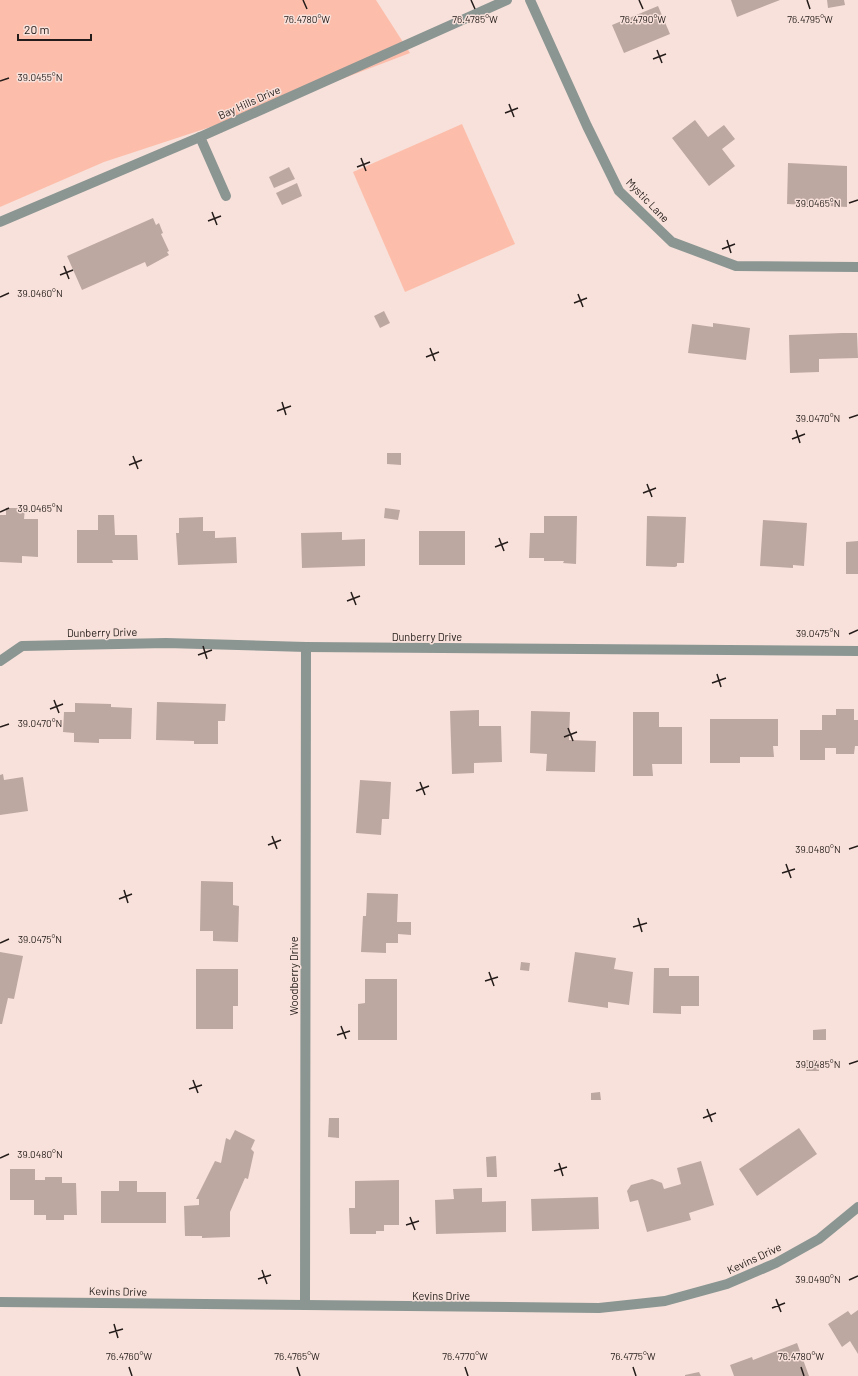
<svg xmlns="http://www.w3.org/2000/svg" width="858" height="1376" viewBox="0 0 858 1376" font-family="Barlow,sans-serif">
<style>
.green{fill:#fcbeab}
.building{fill:#bda8a1}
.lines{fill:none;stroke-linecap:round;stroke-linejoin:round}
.minor{stroke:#8b9693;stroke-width:10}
.ticks{fill:none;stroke:#241c1a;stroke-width:1.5}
.labels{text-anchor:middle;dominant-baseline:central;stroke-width:3;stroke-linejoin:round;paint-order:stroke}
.street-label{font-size:11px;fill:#241c1a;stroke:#f8e1da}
.ticks-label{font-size:10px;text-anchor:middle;fill:#241c1a;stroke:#f8e1da;stroke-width:3;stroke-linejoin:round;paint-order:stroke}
</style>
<rect width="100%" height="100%" fill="#f8e1da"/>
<g class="green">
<polygon points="0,0 376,0 410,53 253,113 104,162 0,207"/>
<polygon points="462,124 515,244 405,292 353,172"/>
</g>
<g class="building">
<polygon points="731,0 780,0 737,17"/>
<polygon points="827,0 844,0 845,5 828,8"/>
<polygon points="658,6 670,34 624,53 612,25"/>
<polygon points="695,120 708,137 724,125 735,139 722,149 735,166 709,186 672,138"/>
<polygon points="788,163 847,166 847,207 787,204"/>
<polygon points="289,167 295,179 274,188 269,177"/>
<polygon points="297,183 302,196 282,205 276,193"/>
<polygon points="153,218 156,225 159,223 163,233 161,234 169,251 167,252 169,255 147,267 145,262 82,290 67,256"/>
<polygon points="384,311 390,323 380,328 374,316"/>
<polygon points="713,323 750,328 746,360 688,353 692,324 713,327"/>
<polygon points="842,333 857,333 858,358 819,359 819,372 790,373 789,335"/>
<polygon points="387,453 401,453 401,465 387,464"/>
<polygon points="6,508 25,508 24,519 38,519 38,557 22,556 22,563 0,562 0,515 6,515"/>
<polygon points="385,508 400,510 398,520 384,518"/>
<polygon points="98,515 114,515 115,535 137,535 138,560 112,560 113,563 77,563 77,530 98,530"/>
<polygon points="544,516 577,516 576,564 563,563 564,561 544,561 544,558 529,558 530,533 544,533"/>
<polygon points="647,516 686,517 684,563 677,563 677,566 675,567 646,566"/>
<polygon points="203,517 203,531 215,531 215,538 236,537 237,563 178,565 176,533 179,533 179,518"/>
<polygon points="763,520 807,523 804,566 793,565 793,568 760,566"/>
<rect x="419" y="531" width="46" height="34"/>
<polygon points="342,532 342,540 365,539 365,566 302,568 301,533"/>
<polygon points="858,541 858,574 846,574 846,542"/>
<polygon points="157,702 226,704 225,721 218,721 218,744 194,744 194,741 156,740"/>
<polygon points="75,703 111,704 111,707 132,708 131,739 99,739 99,743 74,742 74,733 63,732 64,712 75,712"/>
<polygon points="836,709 854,709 854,720 858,720 858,746 855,746 854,754 836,754 836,748 825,748 825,760 800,760 800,730 822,730 822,715 836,715"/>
<polygon points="479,710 479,726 501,726 502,762 474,763 474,773 452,774 450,711"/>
<polygon points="531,711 570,712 569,740 596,741 595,772 546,771 547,754 530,753"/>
<polygon points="633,712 659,712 659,727 682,727 682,764 652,764 653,776 633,776"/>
<polygon points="710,719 778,719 778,746 773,746 774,757 740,757 740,763 710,763"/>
<polygon points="3,774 4,780 23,777 28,811 0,815 0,775"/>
<polygon points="360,780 391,782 389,819 382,819 381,835 356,833"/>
<polygon points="201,881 233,882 233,905 239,906 238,942 213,941 213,931 200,931"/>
<polygon points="367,893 398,894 397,922 411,922 411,935 398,934 398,943 386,943 386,953 361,952 363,916 366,916"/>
<polygon points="0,952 23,956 14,999 8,998 2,1024 0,1024"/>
<polygon points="575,952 616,958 614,969 633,972 629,1005 608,1002 608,1008 568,1002"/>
<polygon points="521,962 530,963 529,971 520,970"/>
<polygon points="654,968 669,968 669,976 699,976 699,1006 681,1006 681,1014 653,1013"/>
<polygon points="196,969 238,969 238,1006 233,1006 233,1029 196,1029"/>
<polygon points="365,979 397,979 397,1040 358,1040 358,1004 365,1003"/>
<polygon points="826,1029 826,1040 813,1040 813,1030"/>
<rect x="806" y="1060" width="13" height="11"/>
<polygon points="600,1092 601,1100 591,1100 591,1093"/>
<polygon points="329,1118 339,1118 339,1138 328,1137"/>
<polygon points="799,1128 817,1154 757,1196 739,1169"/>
<polygon points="235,1130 255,1140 251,1149 254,1152 248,1179 245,1178 230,1212 230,1237 202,1238 202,1236 185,1236 184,1206 199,1205 199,1199 196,1199 215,1161 221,1163 226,1138 230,1140"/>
<polygon points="496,1156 497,1177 487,1177 486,1157"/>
<polygon points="701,1161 714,1205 689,1213 691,1220 647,1232 638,1200 630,1202 627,1191 631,1185 652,1179 662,1183 664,1189 678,1185 681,1184 677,1168"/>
<polygon points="10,1169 35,1169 35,1180 45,1180 45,1177 62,1177 62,1183 76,1183 77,1215 64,1215 64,1220 46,1220 46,1215 34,1215 34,1200 10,1200"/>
<polygon points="399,1180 399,1225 384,1225 384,1231 376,1231 376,1234 350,1234 349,1208 355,1208 355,1181"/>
<polygon points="119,1181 137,1181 137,1192 166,1192 166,1223 101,1223 101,1191 119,1191"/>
<polygon points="482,1188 482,1202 506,1201 506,1232 436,1234 435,1200 454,1199 453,1189"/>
<polygon points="598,1197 599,1229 532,1231 531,1199"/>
<polygon points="858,1310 858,1354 850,1341 842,1347 828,1324 848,1311 851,1315"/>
<polygon points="797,1343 809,1376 734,1376 730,1365 752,1357 753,1360"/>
<polygon points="699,1372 701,1376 685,1376 685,1375"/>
</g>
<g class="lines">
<g class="minor">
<polyline points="530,0 587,126 619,191 672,242 736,266 858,267"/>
<polyline points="200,137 226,196"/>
<polyline points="0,222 200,137 507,0"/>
<polyline points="0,661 22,646 166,643 306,647 858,651"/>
<polyline points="0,1302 599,1308 665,1301 727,1284 776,1263 819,1239 858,1207"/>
<polyline points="305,1305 306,647"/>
</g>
</g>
<path class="ticks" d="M303,0l4,9M471,0l4,9M639,0l4,9M807,0l3,9M657,50l5,13M653,59l13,-5M0,81l9,-3M509,104l5,13M505,113l13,-5M361,158l5,13M357,167l13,-5M849,203l9,-3M212,212l5,13M208,221l13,-5M727,240l4,13M722,249l13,-5M64,266l5,13M60,275l13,-5M578,294l5,13M0,297l9,-4M574,303l13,-5M430,348l5,13M426,357l13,-5M282,402l4,13M277,411l14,-5M849,418l9,-3M796,430l4,13M792,439l13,-5M133,456l5,13M129,465l13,-5M647,484l5,13M643,493l13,-5M0,512l9,-4M499,538l5,13M495,547l13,-5M351,592l5,13M347,601l13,-5M849,634l9,-4M203,646l4,13M198,655l14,-5M717,674l4,13M712,683l14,-5M54,700l5,13M50,709l13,-5M0,727l9,-3M568,728l5,13M564,737l13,-5M420,782l5,13M416,791l13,-5M272,836l5,13M268,845l13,-5M849,849l9,-3M786,864l5,14M782,873l13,-4M124,890l4,13M119,899l13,-5M638,918l4,14M633,927l14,-4M0,943l9,-4M489,972l5,14M485,981l13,-4M341,1026l5,13M337,1035l13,-4M849,1064l9,-3M193,1080l5,13M189,1089l13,-4M707,1109l5,13M703,1118l13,-5M0,1158l9,-4M559,1163l4,13M554,1171l13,-4M410,1217l5,13M406,1225l13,-4M262,1270l5,14M258,1279l13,-4M849,1280l9,-4M776,1299l5,13M772,1308l13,-5M114,1324l4,14M109,1333l14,-4M129,1367l3,9M297,1367l3,9M465,1367l3,9M633,1367l3,9M801,1367l3,9"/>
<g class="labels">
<g class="street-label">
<text transform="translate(249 102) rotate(-24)">Bay Hills Drive</text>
<text transform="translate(648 200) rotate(46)">Mystic Lane</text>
<text transform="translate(102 632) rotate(-1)">Dunberry Drive</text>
<text x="427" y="636">Dunberry Drive</text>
<text transform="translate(293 976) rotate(-90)">Woodberry Drive</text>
<text transform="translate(754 1258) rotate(-25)">Kevins Drive</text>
<text transform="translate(118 1291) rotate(1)">Kevins Drive</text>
<text x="441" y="1295">Kevins Drive</text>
</g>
</g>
<g class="ticks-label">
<text x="307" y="23">76.4780°W</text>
<text x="643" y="23">76.4790°W</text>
<text x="810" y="23">76.4795°W</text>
<text x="475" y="23">76.4785°W</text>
<text x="40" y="81">39.0455°N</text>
<text x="818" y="207">39.0465°N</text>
<text x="40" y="297">39.0460°N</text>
<text x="818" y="422">39.0470°N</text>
<text x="40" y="512">39.0465°N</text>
<text x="818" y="637">39.0475°N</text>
<text x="40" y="727">39.0470°N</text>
<text x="818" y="853">39.0480°N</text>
<text x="40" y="943">39.0475°N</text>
<text x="818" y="1068">39.0485°N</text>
<text x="40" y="1158">39.0480°N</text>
<text x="818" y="1283">39.0490°N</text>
<text x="129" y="1360">76.4760°W</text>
<text x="297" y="1360">76.4765°W</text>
<text x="465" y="1360">76.4770°W</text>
<text x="633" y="1360">76.4775°W</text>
<text x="801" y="1360">76.4780°W</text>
</g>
<path d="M18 34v6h73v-6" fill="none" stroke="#241c1a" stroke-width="2"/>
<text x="24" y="34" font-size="12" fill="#241c1a" stroke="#f8e1da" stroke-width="3" paint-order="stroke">20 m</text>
</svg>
